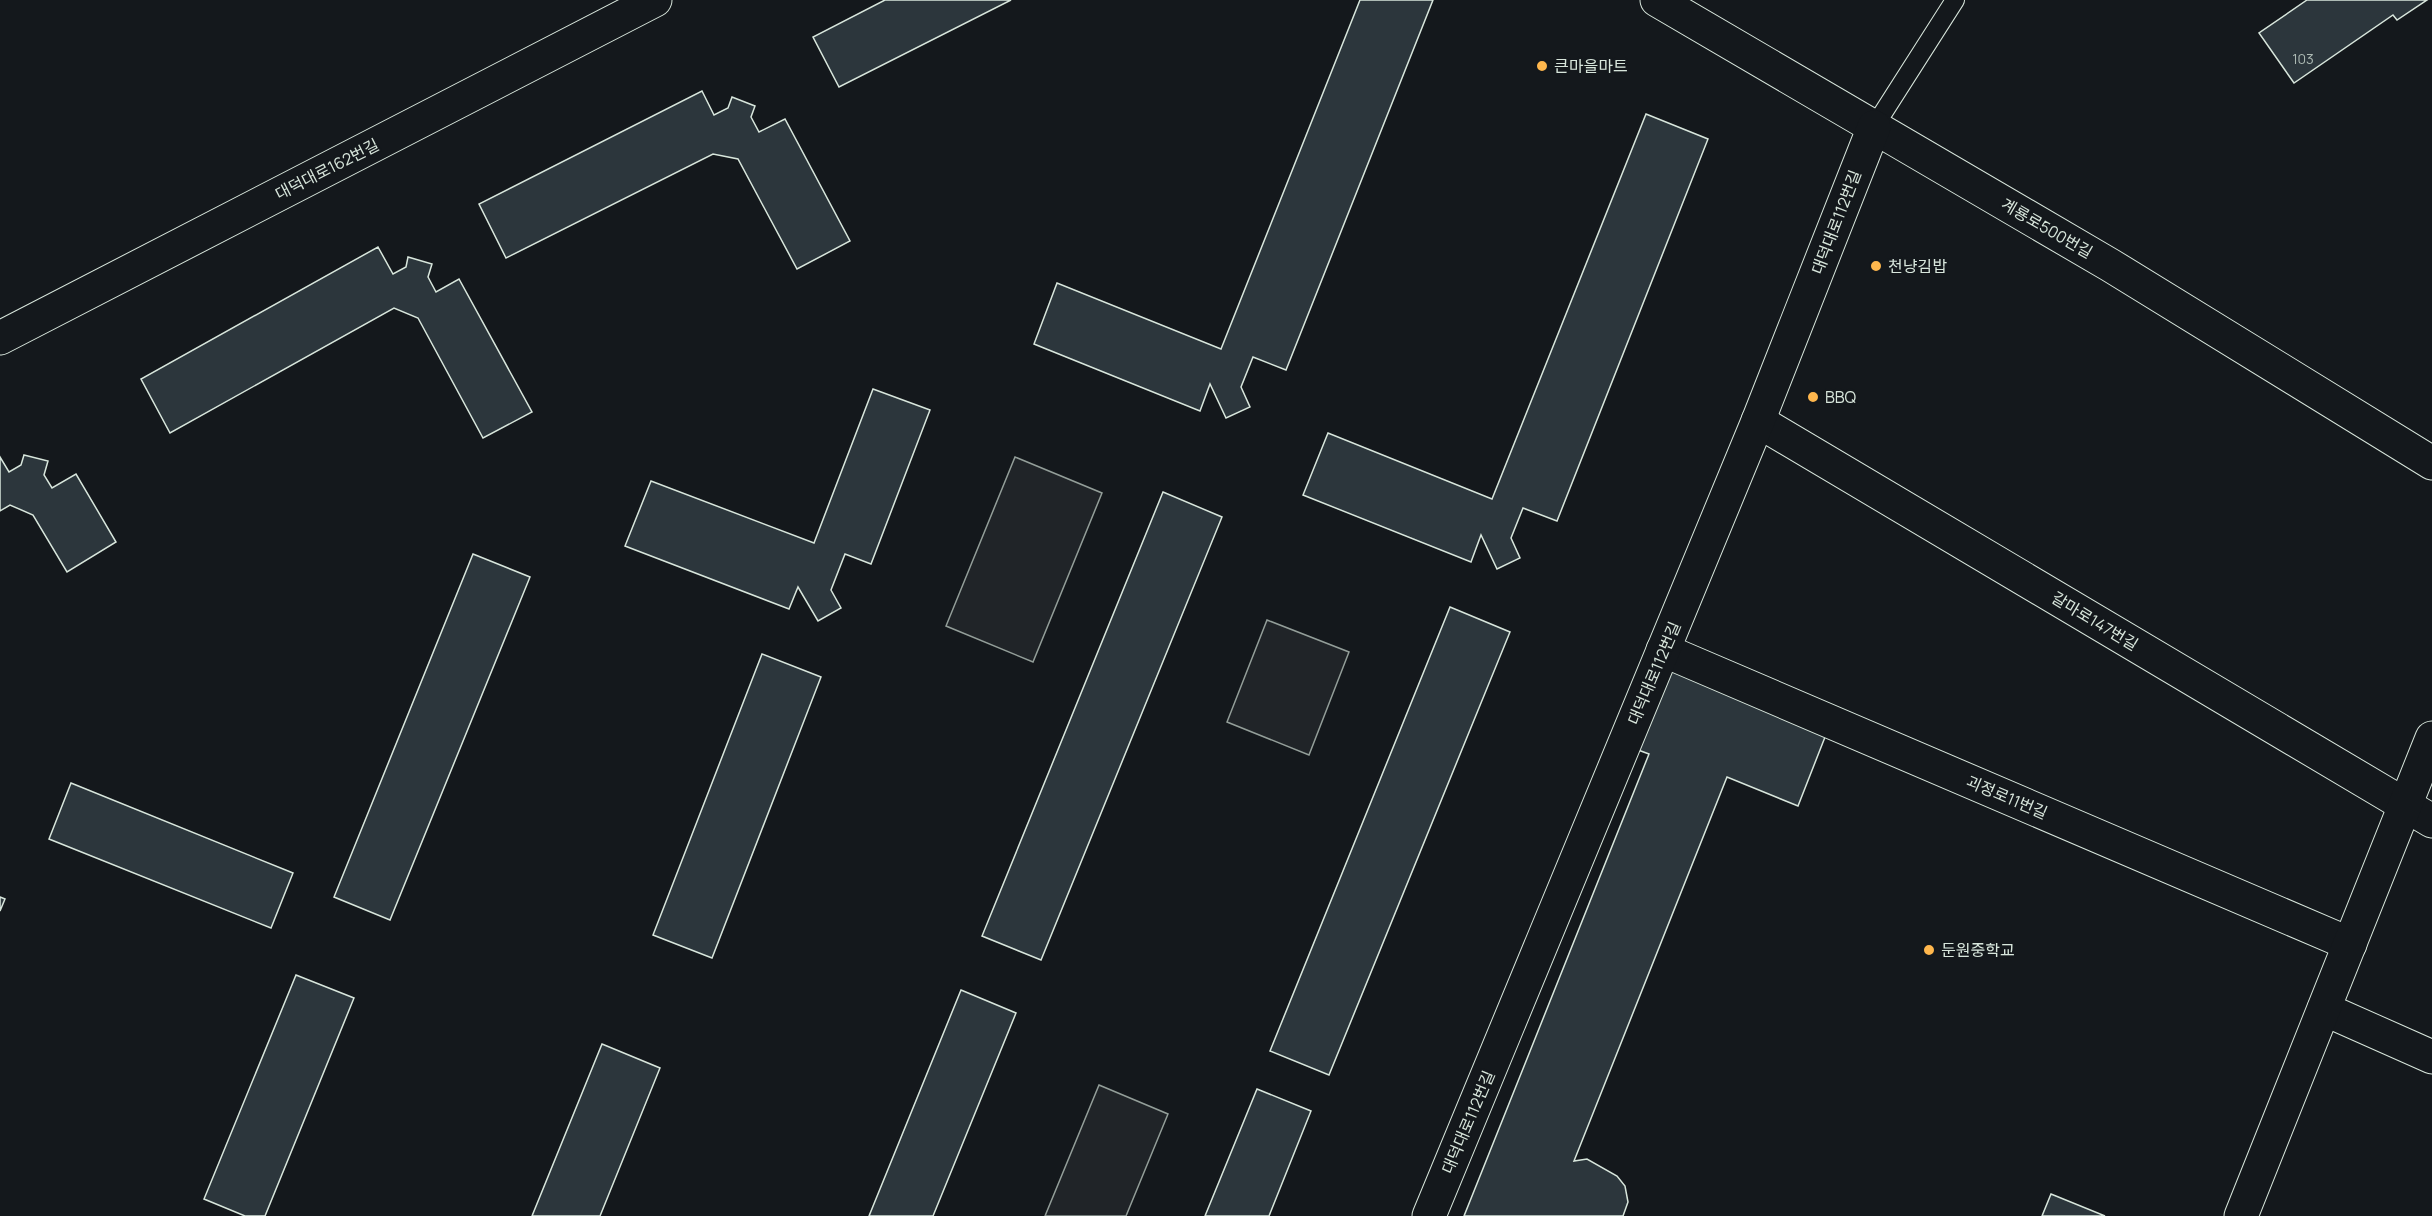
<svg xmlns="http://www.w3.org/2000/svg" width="2432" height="1216" viewBox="0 0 2432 1216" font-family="Manrope,'Noto Sans KR',sans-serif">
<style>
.green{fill:#202428;stroke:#939e99;stroke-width:1.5}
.building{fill:#2c363c;stroke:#d8e6dc;stroke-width:1.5}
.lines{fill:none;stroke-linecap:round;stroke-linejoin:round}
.service-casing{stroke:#d8e6dc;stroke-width:20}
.minor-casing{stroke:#d8e6dc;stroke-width:35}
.service{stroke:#14181c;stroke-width:18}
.minor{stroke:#14181c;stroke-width:33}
.poi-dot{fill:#ffb74d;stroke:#14181c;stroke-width:2}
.labels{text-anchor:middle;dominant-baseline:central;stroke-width:4.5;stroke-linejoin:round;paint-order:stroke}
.number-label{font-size:14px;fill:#adbab4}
.poi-label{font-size:16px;fill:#d8e6dc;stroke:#14181c;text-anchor:start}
.street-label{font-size:16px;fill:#d8e6dc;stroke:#14181c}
</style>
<rect width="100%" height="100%" fill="#14181c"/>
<g class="green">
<polygon points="1015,457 1102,493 1033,662 946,626"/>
<polygon points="1267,620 1349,652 1309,755 1227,722"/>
<polygon points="1099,1085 1168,1114 1126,1216 1045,1216"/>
</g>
<g class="building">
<polygon points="885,0 1011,0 839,87 813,37"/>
<polygon points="1360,0 1433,0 1286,370 1253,357 1241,387 1250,407 1226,418 1210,384 1200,411 1034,344 1057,283 1221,349"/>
<polygon points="2307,0 2427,0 2397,20 2393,15 2294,83 2259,33"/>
<polygon points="702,91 714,115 728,108 732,97 755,106 751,117 759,132 785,119 850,241 797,269 738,159 713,154 506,258 479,204"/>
<polygon points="1646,114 1708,139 1557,521 1523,508 1511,538 1520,558 1497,569 1481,535 1471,562 1303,495 1328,433 1492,499"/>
<polygon points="378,247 393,274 406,267 408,257 432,264 428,277 436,292 459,279 532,412 483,438 418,318 394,308 170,433 141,379"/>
<polygon points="873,389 930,410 871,564 845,554 831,590 841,608 818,621 798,587 789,609 625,546 651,481 814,543"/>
<polygon points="24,455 48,461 44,475 52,488 76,474 116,542 67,572 33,515 10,505 0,511 0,457 9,472 21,465"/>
<polygon points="1163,492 1222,517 1041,960 982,936"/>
<polygon points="473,554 530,577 390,920 334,897"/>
<polygon points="1450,607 1510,632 1329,1075 1270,1051"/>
<polygon points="762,654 821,677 712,958 653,935"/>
<polygon points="1662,665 1827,732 1798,806 1727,777 1574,1161 1587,1159 1617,1176 1625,1186 1628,1202 1623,1216 1464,1216 1649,754 1630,747"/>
<polygon points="71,783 293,873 271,928 49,839"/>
<polygon points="0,897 5,899 0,911"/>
<polygon points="296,975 354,998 265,1216 245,1216 204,1199"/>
<polygon points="961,990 1016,1013 933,1216 869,1216"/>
<polygon points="602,1044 660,1068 600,1216 532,1216"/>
<polygon points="1257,1089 1311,1111 1269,1216 1205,1216"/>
<polygon points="2051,1194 2105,1216 2042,1216"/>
</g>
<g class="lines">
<defs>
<polyline id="service" points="1874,127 1955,0"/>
<g id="minor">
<polyline points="1657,0 2110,265 2432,463"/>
<polyline points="0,338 655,0"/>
<polyline points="1758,421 2432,821"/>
<polyline points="1663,650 2350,944"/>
<polyline points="2324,1009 2432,1057"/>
<polyline points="1429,1216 1758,421 1874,127"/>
<polyline points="2241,1216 2432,738"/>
</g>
</defs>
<use href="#service" class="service-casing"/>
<use href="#minor" class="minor-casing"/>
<use href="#service" class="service"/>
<use href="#minor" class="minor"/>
</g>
<g class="poi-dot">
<circle cx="1542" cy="66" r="6"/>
<circle cx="1876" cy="266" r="6"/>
<circle cx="1813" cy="397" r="6"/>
<circle cx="1929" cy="950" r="6"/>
</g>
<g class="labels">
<g class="number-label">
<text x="2303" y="58">103</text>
</g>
<g class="poi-label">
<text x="1554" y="66">큰마을마트</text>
<text x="1888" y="266">천냥김밥</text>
<text x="1825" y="397">BBQ</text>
<text x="1941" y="950">둔원중학교</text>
</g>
<g class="street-label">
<text transform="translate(327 169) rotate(-27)">대덕대로162번길</text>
<text transform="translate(1836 222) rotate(-69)">대덕대로112번길</text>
<text transform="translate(2047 228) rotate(30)">계룡로500번길</text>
<text transform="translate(2095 621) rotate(31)">갈마로147번길</text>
<text transform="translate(1654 673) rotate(-67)">대덕대로112번길</text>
<text transform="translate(2007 797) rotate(23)">괴정로11번길</text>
<text transform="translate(1468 1122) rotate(-67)">대덕대로112번길</text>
</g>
</g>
</svg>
